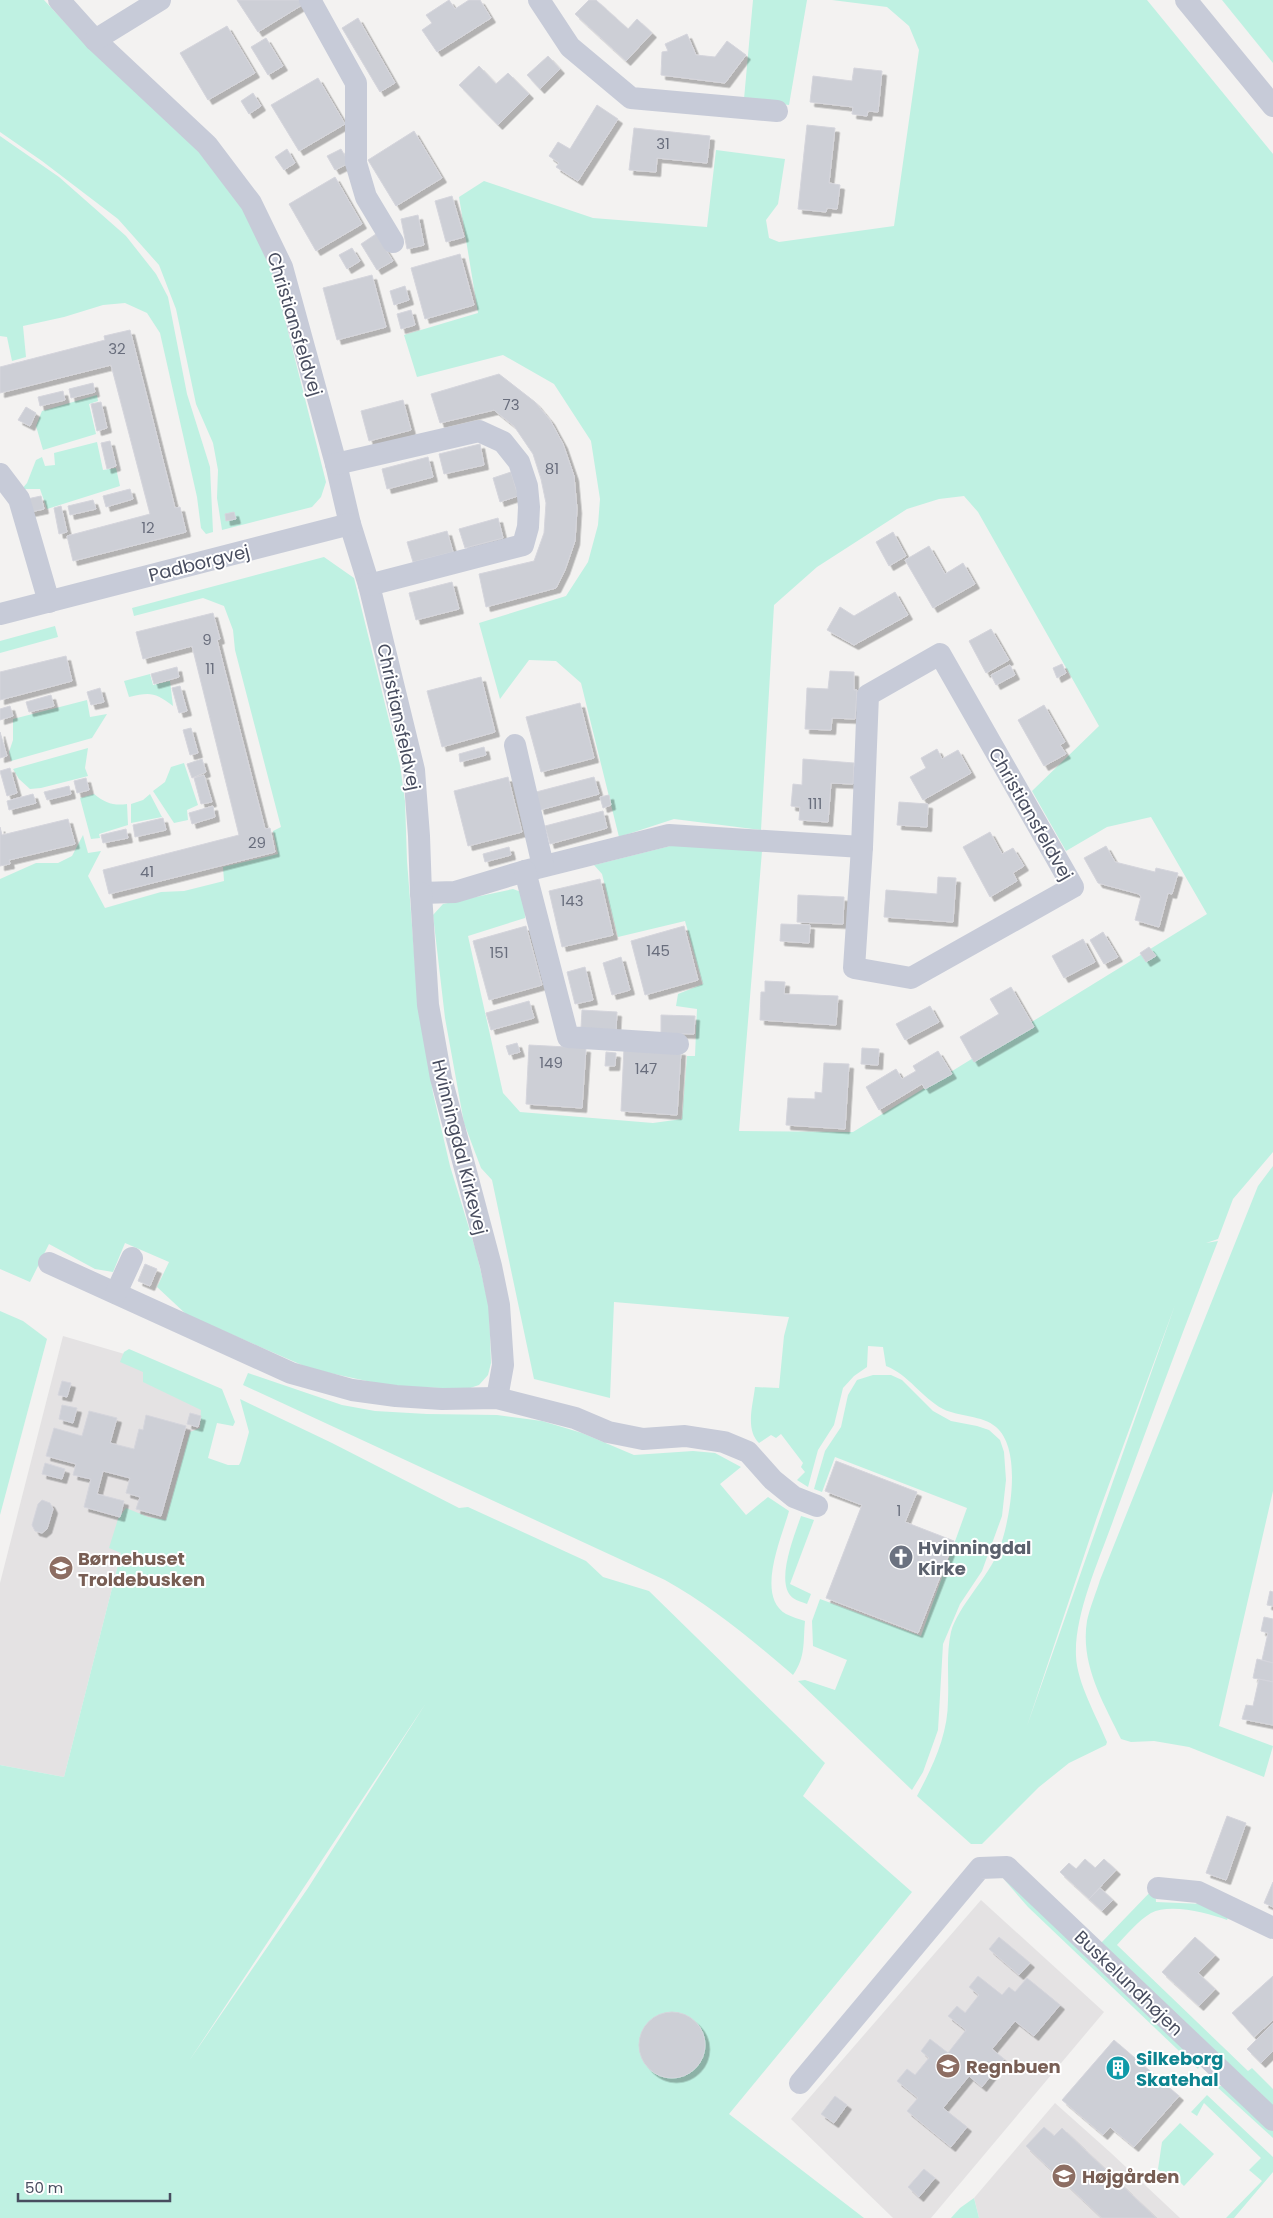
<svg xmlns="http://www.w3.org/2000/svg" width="1273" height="2218" viewBox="0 0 1273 2218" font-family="Poppins,sans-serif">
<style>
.education{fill:#e4e2e3}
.green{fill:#bff1e2;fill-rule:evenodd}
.building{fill:#cdcfd6;stroke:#d5d5dc;filter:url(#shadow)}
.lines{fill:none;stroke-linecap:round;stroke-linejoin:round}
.minor{stroke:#c7cbd8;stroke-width:22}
.labels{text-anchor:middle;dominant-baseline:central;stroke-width:4;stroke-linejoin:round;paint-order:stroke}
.number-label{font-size:15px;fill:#696e7d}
.street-label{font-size:18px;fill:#484d5f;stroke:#fff}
.worship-label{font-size:18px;font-weight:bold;fill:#5b616d;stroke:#fff;text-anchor:start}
.education-label{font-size:18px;font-weight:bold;fill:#785e54;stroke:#fff;text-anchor:start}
.culture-label{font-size:18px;font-weight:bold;fill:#0d838f;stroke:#fff;text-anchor:start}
</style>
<defs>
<filter id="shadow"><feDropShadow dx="4.5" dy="4.5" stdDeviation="0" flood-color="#0004"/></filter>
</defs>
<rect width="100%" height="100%" fill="#f3f2f1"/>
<g class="education">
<polygon points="63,1336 145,1360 220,1396 190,1516 121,1553 64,1777 0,1765 0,1583"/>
<polygon points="981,1900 1104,2012 931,2218 893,2218 791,2119"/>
<polygon points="1055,2103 1111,2153 1180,2218 979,2218 974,2198"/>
</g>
<g class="green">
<polygon points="0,0 44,0 69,27 191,139 239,201 273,272 326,482 321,497 312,507 222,530 217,498 218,470 213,443 196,404 176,309 159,265 118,219 42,161 0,132"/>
<polygon points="753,0 807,0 789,105 744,99"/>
<path d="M832,0h315l126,154v998l-40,47 -15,40 -12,4 12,-2c-36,92 -70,184 -104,277 -14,40 -40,96 -38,138 1,27 21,61 31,86l-1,3 -37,18 -30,24 -57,57h-11l-54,-48c16,-30 31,-61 31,-96 1,-22 -2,-46 3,-68 7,-26 37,-54 48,-82 11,-29 24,-100 -3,-123 -14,-12 -37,-10 -53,-18 -22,-12 -34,-34 -57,-43l-3,-19 -15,-1 -1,21 -13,9 -11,12 -9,37 -16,25 -10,37 -11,-7 8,-8 -4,-5 2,-4 -22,-29 -5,4 -5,-3 -12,8c-14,-14 -6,-38 -4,-56l24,1 5,-52 5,-19 -175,-15 -4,96 -76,-19 -42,-199 -11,-12 -17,-45 -19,-105 -12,-103 10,-11 70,-15 11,4 1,25 -57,18 35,157 17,19 133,11 29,-4 5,-63h8l2,-47 -21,-3 2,-12 25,-10 -18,-63 -67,16 -16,-63 -8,-9 80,-20 88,6 -23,280 114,1 354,-218 -56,-97 -44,10 -41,24 -34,-60 67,-65 -121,-214 -14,-16 -25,3 -32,10 -90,58 -43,38 -13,225 -87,-11 -55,18 -38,-154 -25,-22 -27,-1 -29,39 -21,-76 87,-27 22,-34 10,-37 2,-26 -9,-58 -37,-57 -51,-29 -86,22 -13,-42 74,-22 -19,-116 25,-16 109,37 114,9 9,-77 69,9 -7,45 -12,16 3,18 10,4 115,-16 25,-176 -10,-24 -22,-19zM1175,1305l-148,421 70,-209z"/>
<polygon points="1222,0 1273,0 1273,63"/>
<polygon points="0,136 59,177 126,236 156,274 168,297 187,394 210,467 213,532 206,534 201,528 197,497 160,333 147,313 125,303 103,305 64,317 23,326 26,357 12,361 7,337 0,336"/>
<polygon points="97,395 98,401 89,404 96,434 43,450 36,426 42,411"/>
<polygon points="97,442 103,470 116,468 120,486 47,509 40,489 22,489 27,483 36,460 42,457 45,466 55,465 54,453"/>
<polygon points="324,557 354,578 400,765 405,801 407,861 418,1003 433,1093 450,1166 476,1251 489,1306 491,1363 488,1375 479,1385 467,1389 390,1386 311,1369 187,1315 157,1287 169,1262 125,1243 113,1272 95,1269 49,1244 30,1282 0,1269 0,879 36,863 58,863 72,856 83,835 88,853 101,851 88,876 105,908 161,892 184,891 224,881 223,867 278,854 273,831 281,827 235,650 233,630 224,606 203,598 134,616 132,608"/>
<polygon points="55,626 58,637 0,653 0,641"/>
<path d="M150,674l3,11 17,-4 3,25c-18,-14 -23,-14 -44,-9l-5,-16z"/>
<polygon points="87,700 90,717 107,714 92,738 11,761 9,752 13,740 13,719"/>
<polygon points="88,748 85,768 88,776 41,788 30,789 19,779 13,769"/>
<polygon points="184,763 198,805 187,810 188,820 174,823 153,791 165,782 171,767"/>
<path d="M94,794c11,9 20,12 33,10l1,21 -29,9 1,4 -9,1 -11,-41z"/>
<polygon points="150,794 162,817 131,823 131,804 143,800"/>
<path d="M1273,1166v325l-54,235 54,20 -9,31 -75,-30 -35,-6 -23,1 -10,-3c-18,-37 -41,-75 -34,-118 3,-14 9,-28 13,-41l158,-394z"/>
<polygon points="0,1311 23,1321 47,1339 0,1515"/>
<path d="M129,1349l93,40 13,33 -2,4 -16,-3 -9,35 20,7h11l2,-4 8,-29 -9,-33 92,44 127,65 9,-1 118,54 17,16 46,14 176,172 -22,33 109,96 -183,222 135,104h-864v-453l64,12 57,-224 -12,-5 9,-29 8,-11 22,9 18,3 24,-88 10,-4 1,-18 -58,-28v-10l-23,-10 4,-10zM426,1703l-118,185 -119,173z"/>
<path d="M248,1373l94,32 33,6 52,3 70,1 45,6 40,12 52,22 59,-4 22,2 26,14 -21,17 26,31 22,-18 21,14c-7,26 -34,85 -3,103 6,3 13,5 19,7 -2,20 1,36 -12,54 -41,-35 -81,-69 -128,-95l-422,-195z"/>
<polygon points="873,1375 891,1375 902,1380 933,1411 951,1421 977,1426 989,1430 1000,1440 1004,1452 1006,1480 1002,1516 982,1571 960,1604 943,1644 938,1730 923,1772 912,1790 798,1681 805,1680 835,1690 847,1660 813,1646 812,1621 820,1599 921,1636 967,1508 835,1457 822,1492 814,1489 825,1451 841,1427 848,1395 857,1380"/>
<path d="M801,1516l13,4 -24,64 21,10 -4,10c-4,-2 -10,-3 -14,-6 -19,-14 2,-64 8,-82z"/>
<polygon points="1002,1877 1201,2063 1198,2069 1028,1907"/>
<path d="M1155,1887l1,15 47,2 27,8 -3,8c-19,-7 -57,-17 -76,-7 -13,8 -24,21 -34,32l131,126 4,-3 21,21v17l-172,-163z"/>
<polygon points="1216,2086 1225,2086 1273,2131 1273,2138"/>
<polygon points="1207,2095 1273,2157 1273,2172 1234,2218 1226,2218 1262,2181 1249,2170 1261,2158 1204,2103 1197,2116 1191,2112"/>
<polygon points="1180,2123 1214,2154 1184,2186 1172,2174 1166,2178 1158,2169 1162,2142"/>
<polygon points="974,2198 979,2218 951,2218 960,2208"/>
</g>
<g class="building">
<polygon points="237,0 306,0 307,2 258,32"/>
<polygon points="449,0 455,9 469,0 480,0 491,18 437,52 422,30 432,23 426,15"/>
<polygon points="589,0 596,0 628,29 637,19 652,33 626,61 575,14"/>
<polygon points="358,18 395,83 380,92 342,28"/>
<polygon points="227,26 255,73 208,100 180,53"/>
<polygon points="687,34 696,55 715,57 727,41 746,55 725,83 661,75 662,52 668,51 665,44"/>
<polygon points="266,38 283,66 268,75 251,47"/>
<polygon points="548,56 560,69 540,89 527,75"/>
<polygon points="479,66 496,84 508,73 529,94 498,125 459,85"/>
<polygon points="854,68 882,71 878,112 868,111 867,116 852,114 853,107 810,102 813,76 852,81"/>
<polygon points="318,78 345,124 299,151 271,105"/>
<polygon points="253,93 261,106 249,114 241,101"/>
<polygon points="597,105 618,119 578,181 556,167 559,163 549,156 558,142 570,149"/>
<polygon points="807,125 835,128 829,183 840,185 837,209 827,208 826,212 798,209"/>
<polygon points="634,128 710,136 707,163 657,158 656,172 629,170"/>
<polygon points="414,131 442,178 396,206 368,160"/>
<polygon points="287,149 295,163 284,170 275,157"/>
<polygon points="341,149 349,163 335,170 327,156"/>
<polygon points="335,177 362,224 316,251 289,204"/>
<polygon points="452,196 464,237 446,242 435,201"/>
<polygon points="418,215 424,245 407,249 401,219"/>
<polygon points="376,234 393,261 377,270 361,244"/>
<polygon points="352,248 360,261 347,269 339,255"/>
<polygon points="460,254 474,305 425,319 411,268"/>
<polygon points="372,275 386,327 337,340 323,288"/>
<polygon points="405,286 409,300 394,305 390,291"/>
<polygon points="411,310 415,325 401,329 397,314"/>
<polygon points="130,330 175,508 180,507 186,532 73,561 67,536 150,514 111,365 0,393 0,367 105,340 104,336"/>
<polygon points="499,374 535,402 550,420 563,444 574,476 577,509 575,541 565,570 556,588 486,607 479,574 534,561 544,533 546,503 541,479 533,454 514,426 494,410 440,423 431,394"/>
<polygon points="93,383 95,392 71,398 69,389"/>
<polygon points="63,391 65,400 40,406 38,397"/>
<polygon points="403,400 411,430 369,441 361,411"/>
<polygon points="101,402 107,428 97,431 91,404"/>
<polygon points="26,407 36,413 30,426 18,420"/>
<polygon points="110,441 116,466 107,469 101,443"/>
<polygon points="480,444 484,465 444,474 439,454"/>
<polygon points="428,457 433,477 387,489 382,469"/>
<polygon points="511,472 518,496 500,502 493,478"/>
<polygon points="130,489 133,499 106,507 103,496"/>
<polygon points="41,496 44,509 30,512 27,499"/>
<polygon points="93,500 96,509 70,515 68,506"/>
<polygon points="61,506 67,532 59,534 54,508"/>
<polygon points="234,512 236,519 226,521 225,514"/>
<polygon points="498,518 503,538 465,548 459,529"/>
<polygon points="447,531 453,552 413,562 407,542"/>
<polygon points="893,532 906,556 889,566 876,542"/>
<polygon points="929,546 945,574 963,563 975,584 933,608 905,560"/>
<polygon points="452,582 459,609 416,620 409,593"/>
<polygon points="895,592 908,615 854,645 827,630 840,607 854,616"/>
<polygon points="213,613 220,639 217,640 265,829 270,828 275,852 109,894 103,870 239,835 192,646 143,659 136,632"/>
<polygon points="991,629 1009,660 986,673 969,641"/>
<polygon points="66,656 72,681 0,700 0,672"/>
<polygon points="1062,664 1066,673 1057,678 1053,668"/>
<polygon points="1010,665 1015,675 996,685 991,675"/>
<polygon points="177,667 179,677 154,684 151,674"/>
<polygon points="830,671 854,672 854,690 857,690 855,719 832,718 831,730 805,729 807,688 828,689"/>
<polygon points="481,677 495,732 442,747 427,691"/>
<polygon points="180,686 187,711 179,713 172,688"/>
<polygon points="100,688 104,702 91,705 87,692"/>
<polygon points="51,695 54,706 29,712 26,702"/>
<polygon points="580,703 594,758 541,772 526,717"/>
<polygon points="1044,705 1065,742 1060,745 1066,754 1044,766 1018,720"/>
<polygon points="10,706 13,716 0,720 0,709"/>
<polygon points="191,728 198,753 190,755 183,730"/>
<polygon points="0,732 7,756 0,758"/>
<polygon points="484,747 486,755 460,762 459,754"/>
<polygon points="937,749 942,759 958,750 971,773 923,800 910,777 926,768 921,758"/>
<polygon points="202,759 206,772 192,778 187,764"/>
<polygon points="803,759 854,763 853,784 831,783 828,822 799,820 800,807 791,806 793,784 802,785"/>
<polygon points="10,768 17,793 7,796 0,771"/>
<polygon points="204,775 212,802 201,804 194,778"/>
<polygon points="508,777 522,832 468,846 454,791"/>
<polygon points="594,777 599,794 540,810 536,792"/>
<polygon points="86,778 89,790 77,793 74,781"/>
<polygon points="69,786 71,794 47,800 44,792"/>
<polygon points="33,794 36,803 9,810 7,801"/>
<polygon points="609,795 611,805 603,808 600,797"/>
<polygon points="899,802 928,804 927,827 897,825"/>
<polygon points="213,806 215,817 192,824 189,813"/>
<polygon points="603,811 607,828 550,844 545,826"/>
<polygon points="163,818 166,830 135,837 133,825"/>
<polygon points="68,819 75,844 9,860 10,864 0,866 0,827 2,835"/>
<polygon points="126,829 128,838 103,843 101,835"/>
<polygon points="990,832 1002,854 1013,848 1024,866 1013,873 1017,881 990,897 963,847"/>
<polygon points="1106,846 1115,862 1155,872 1156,868 1178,873 1172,894 1168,893 1159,927 1135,920 1141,897 1139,894 1098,883 1084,858"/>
<polygon points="509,847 511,855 485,862 483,854"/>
<polygon points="938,877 956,878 953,922 884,917 886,890 937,894"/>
<polygon points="600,879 613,935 562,947 549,891"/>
<polygon points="798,895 844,897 843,924 797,922"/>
<polygon points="781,924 810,925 809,943 780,941"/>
<polygon points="526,926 542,985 489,1000 473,941"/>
<polygon points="684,926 698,980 645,995 631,941"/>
<polygon points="1103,932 1118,957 1104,964 1090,940"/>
<polygon points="1083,939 1095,962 1064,978 1052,956"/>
<polygon points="1149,947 1156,956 1146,962 1140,953"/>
<polygon points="621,957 630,990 612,995 603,963"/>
<polygon points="585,967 593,1000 575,1004 567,972"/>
<polygon points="765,981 785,982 784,994 838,996 836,1025 760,1020 761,992 765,992"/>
<polygon points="1011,987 1034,1027 974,1062 960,1037 999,1014 990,999"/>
<polygon points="529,1001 534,1018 491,1030 486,1013"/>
<polygon points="930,1006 939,1022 905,1040 896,1024"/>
<polygon points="582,1010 617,1012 616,1030 581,1028"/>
<polygon points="661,1015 695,1016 694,1034 661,1033"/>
<polygon points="517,1043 520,1052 509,1055 506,1046"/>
<polygon points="529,1045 586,1048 582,1108 526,1104"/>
<polygon points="624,1048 681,1051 677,1115 621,1111"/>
<polygon points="862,1048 879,1049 878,1065 861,1064"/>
<polygon points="938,1051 952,1074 925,1089 922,1084 879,1110 866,1087 896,1069 902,1079 916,1071 913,1066"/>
<polygon points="606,1052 616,1053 615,1066 605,1066"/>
<polygon points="824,1063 849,1064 845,1129 786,1125 788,1098 815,1099 815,1092 822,1093"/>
<polygon points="145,1264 157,1269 150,1286 138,1281"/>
<polygon points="62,1381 71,1383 67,1397 58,1395"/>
<polygon points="62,1405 77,1408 73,1423 59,1419"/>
<polygon points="89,1411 117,1418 110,1443 134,1449 139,1429 143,1430 146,1415 186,1426 161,1516 136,1509 140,1497 126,1493 130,1478 103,1471 97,1494 124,1501 120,1517 84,1507 91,1479 73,1475 76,1464 46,1456 54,1428 82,1436"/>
<polygon points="190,1413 201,1416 198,1427 187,1424"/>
<polygon points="836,1461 917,1492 905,1522 954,1541 918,1633 826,1598 862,1505 825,1491"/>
<polygon points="45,1463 65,1469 62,1479 42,1474"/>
<polygon points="42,1500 50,1503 53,1509 47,1529 42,1533 35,1531 32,1525 38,1504"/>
<polygon points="1270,1591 1273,1592 1273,1606 1267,1605"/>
<polygon points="1264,1617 1273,1619 1273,1663 1262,1660 1268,1633 1261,1631"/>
<polygon points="1257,1659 1273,1663 1273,1682 1253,1678"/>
<polygon points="1259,1679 1273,1682 1273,1725 1242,1719 1246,1705 1253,1706"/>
<polygon points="1227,1816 1246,1823 1226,1880 1206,1873"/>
<polygon points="1085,1859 1095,1868 1104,1859 1116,1870 1089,1899 1060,1872 1069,1863 1076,1869"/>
<polygon points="1273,1882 1273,1907 1264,1903"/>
<polygon points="1100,1888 1113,1900 1102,1911 1089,1899"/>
<polygon points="999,1937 1030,1963 1019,1975 989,1949"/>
<polygon points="1195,1937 1215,1955 1198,1973 1215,1989 1199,2006 1162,1972"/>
<polygon points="978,1976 1002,1995 1009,1987 1015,1992 1027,1978 1060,2005 1034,2036 1015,2021 992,2049 1004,2059 982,2087 969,2076 943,2108 967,2127 951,2147 907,2111 918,2098 897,2081 907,2069 915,2075 929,2058 921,2051 930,2039 948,2053 966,2030 948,2016 957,2006 965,2013 979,1995 969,1987"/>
<polygon points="1273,1976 1273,2020 1254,2037 1232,2013"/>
<circle cx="672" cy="2045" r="33"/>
<polygon points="1273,2023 1273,2051 1261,2063 1247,2049"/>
<polygon points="1114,2040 1179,2096 1134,2147 1110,2127 1103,2135 1062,2100"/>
<polygon points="835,2096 847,2105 834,2123 821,2114"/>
<polygon points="1044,2127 1054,2136 1062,2128 1156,2218 1102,2218 1026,2146"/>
<polygon points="924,2169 935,2178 919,2197 908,2187"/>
</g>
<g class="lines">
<g class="minor">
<polyline points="59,0 95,40 207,145 251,203 282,267 336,464 350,524 369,585 414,770 419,836 421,893 455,892 525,871 669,835 862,847"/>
<polyline points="310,0 356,83 356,163 366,197 393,242"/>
<polyline points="539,0 570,47 631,98 777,111"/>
<polyline points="1186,0 1273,106"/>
<polyline points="95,40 160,0"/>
<polyline points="336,464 479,431 503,442 519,462 527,486 529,507 528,527 523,545 369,585"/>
<polyline points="0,474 19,499 49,602"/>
<polyline points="0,614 350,524"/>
<polygon points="940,654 1073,887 911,978 854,968 862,847 868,695"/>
<polyline points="515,745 543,866"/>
<polyline points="525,871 568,1037 678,1044"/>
<polyline points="421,893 428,1005 441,1078 491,1266 499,1305 503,1365 497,1398"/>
<polyline points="49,1263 291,1373 352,1390 396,1396 442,1399 497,1398 575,1418 608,1432 643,1439 685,1436 724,1442 748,1452 773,1480 794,1497 817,1506"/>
<polyline points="116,1293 132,1258"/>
<polyline points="1158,1888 1198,1892 1273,1928"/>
<polyline points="800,2083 980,1868 1007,1867 1273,2120"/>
</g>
</g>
<defs>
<symbol id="church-disc" viewBox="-11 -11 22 22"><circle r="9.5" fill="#6b7280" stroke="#fff"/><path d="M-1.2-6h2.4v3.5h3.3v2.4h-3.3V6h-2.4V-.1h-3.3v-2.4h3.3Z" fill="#fff"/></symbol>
<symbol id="school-disc" viewBox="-11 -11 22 22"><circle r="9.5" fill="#8d6e63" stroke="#fff"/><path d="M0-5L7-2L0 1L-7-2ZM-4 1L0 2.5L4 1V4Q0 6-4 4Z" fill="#fff"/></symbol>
<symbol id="building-disc" viewBox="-11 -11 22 22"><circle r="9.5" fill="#0f9aa8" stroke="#fff"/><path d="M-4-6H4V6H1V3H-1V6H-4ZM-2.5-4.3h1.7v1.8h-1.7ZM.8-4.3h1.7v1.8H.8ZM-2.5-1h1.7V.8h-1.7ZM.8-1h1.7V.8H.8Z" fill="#fff"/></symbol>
</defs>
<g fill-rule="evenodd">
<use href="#church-disc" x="887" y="1543" width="28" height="28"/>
<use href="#school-disc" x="47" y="1554" width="28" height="28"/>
<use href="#school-disc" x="934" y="2052" width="28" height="28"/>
<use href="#building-disc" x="1104" y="2054" width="28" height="28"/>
<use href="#school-disc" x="1050" y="2162" width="28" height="28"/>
</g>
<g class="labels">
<g class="number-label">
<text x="663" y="143">31</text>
<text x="117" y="348">32</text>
<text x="511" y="404">73</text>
<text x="552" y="468">81</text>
<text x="148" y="527">12</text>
<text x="207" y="639">9</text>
<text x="210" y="668">11</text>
<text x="815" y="803">111</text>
<text x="257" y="842">29</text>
<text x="147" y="871">41</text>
<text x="572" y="900">143</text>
<text x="658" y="950">145</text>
<text x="499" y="952">151</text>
<text x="551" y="1062">149</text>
<text x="646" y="1068">147</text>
<text x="899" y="1510">1</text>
</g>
<g class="street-label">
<text transform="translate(295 324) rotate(73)">Christiansfeldvej</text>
<text transform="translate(199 563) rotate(-14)">Padborgvej</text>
<text transform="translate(399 717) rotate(78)">Christiansfeldvej</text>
<text transform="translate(1031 814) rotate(60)">Christiansfeldvej</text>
<text transform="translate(460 1147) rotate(76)">Hvinningdal Kirkevej</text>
<text transform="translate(1129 1983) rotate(44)">Buskelundhøjen</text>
</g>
<g class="worship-label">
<text x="918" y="1547">Hvinningdal<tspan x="918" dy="21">Kirke</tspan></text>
</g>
<g class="education-label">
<text x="78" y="1558">Børnehuset<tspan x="78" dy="21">Troldebusken</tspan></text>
<text x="966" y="2066">Regnbuen</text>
<text x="1082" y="2176">Højgården</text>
</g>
<g class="culture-label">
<text x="1136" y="2058">Silkeborg<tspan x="1136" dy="21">Skatehal</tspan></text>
</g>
</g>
<path d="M18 2193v8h152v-8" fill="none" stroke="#484d5f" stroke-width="2.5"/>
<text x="25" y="2193" font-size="15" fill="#484d5f" stroke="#ffffff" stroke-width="4" paint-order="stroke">50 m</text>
</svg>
